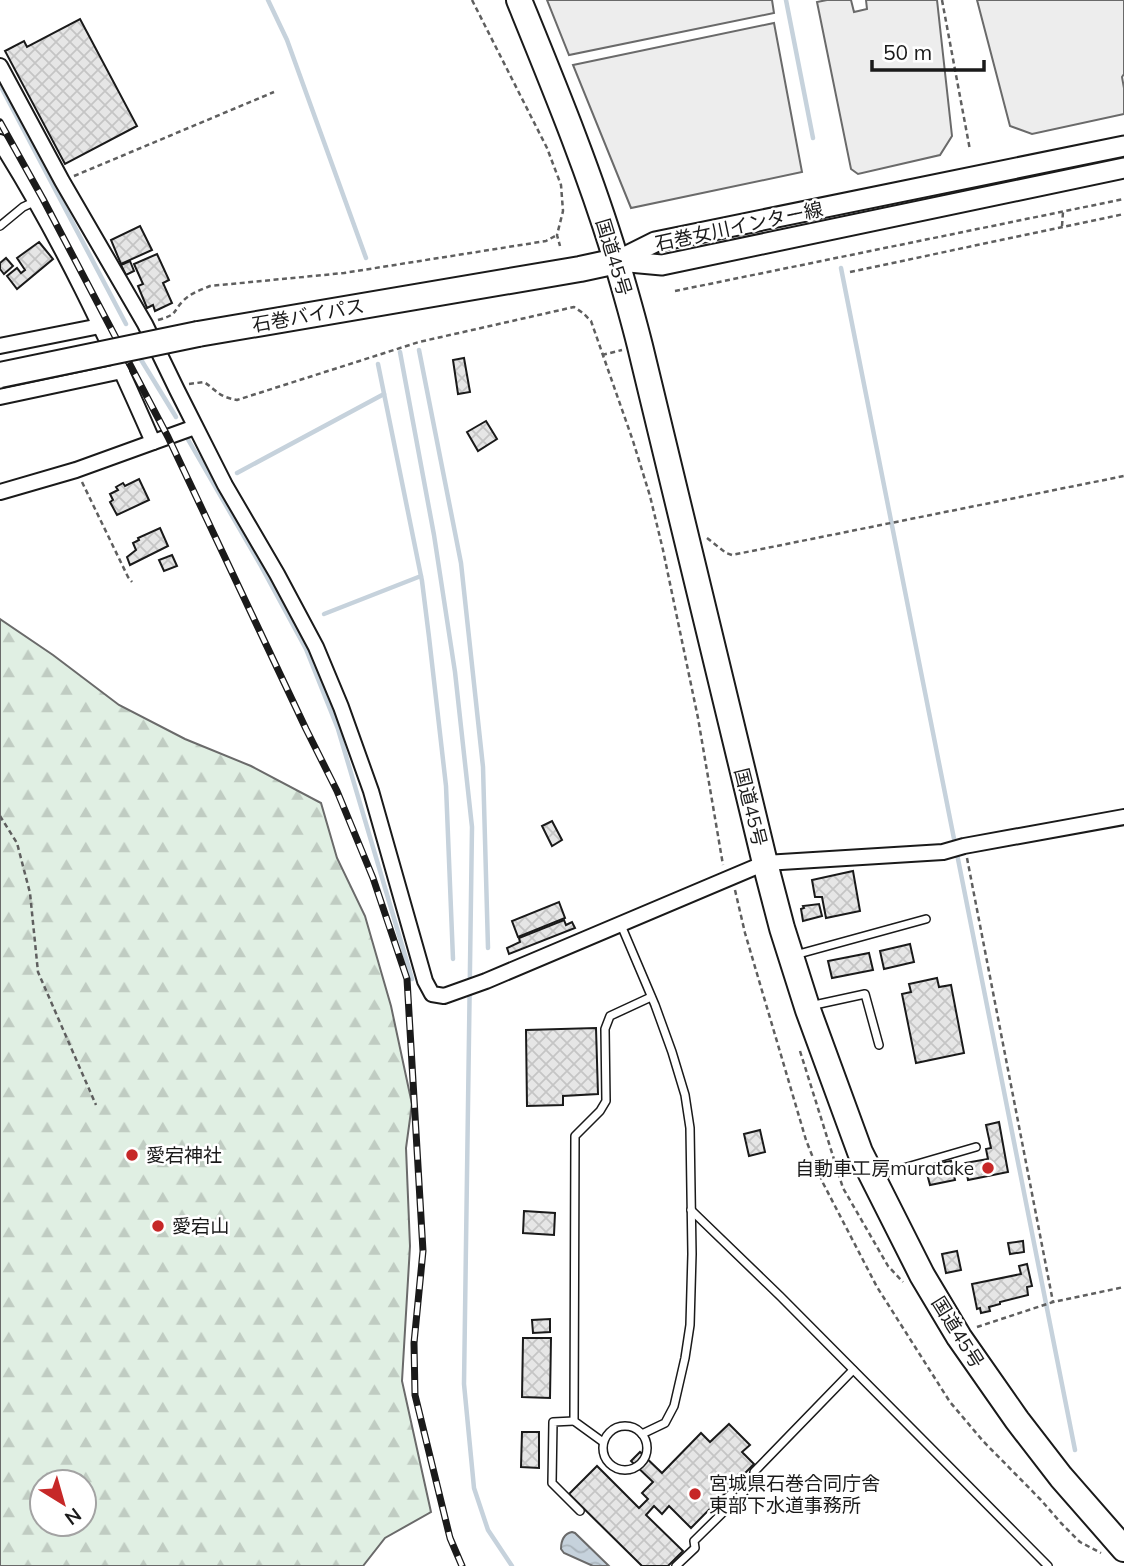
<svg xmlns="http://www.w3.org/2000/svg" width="1124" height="1566" viewBox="0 0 1124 1566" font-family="Mulish,'Noto Sans JP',sans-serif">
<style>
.forest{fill:url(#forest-firs);stroke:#6a6a6a;stroke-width:2;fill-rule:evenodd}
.parking{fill:#ededed;stroke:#6a6a6a;stroke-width:2}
.water{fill:url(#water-waves);stroke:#6a6a6a;stroke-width:2}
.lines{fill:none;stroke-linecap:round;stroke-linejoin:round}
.stream{stroke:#c6d2dc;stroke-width:4.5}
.building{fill:url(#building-cross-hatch);stroke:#1a1a1a;stroke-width:2}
.lane-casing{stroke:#1a1a1a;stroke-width:10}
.street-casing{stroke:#1a1a1a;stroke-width:18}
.secondary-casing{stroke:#1a1a1a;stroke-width:23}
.highway-casing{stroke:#1a1a1a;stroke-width:28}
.path{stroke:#5f5f5f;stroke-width:2.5;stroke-dasharray:5 3.5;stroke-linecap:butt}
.lane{stroke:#fff;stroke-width:7}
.street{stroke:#fff;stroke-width:14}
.secondary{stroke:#fff;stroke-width:19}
.highway{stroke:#fff;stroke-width:24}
.rail-casing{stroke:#1a1a1a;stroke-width:7}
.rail{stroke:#fff;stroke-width:4.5;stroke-dasharray:13;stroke-linecap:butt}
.highway-bridge-casing{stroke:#1a1a1a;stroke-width:28;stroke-linecap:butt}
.highway-bridge{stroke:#fff;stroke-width:24}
.poi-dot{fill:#c62828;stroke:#fff;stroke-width:2.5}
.labels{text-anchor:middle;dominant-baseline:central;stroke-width:5;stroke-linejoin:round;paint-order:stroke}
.street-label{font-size:19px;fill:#1a1a1a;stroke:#fff}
.poi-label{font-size:19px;fill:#1a1a1a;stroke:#fff;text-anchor:start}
</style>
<defs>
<pattern id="forest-firs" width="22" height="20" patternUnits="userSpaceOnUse" patternTransform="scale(1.75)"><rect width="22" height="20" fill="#e0efe3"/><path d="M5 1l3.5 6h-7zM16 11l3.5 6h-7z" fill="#c0ccc2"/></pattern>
<pattern id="water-waves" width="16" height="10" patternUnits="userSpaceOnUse" patternTransform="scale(1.75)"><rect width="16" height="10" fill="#c6d2dc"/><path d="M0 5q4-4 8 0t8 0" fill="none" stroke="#aab4bc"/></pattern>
<pattern id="building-cross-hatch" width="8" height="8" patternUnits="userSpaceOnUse" patternTransform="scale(1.75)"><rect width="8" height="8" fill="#e6e6e6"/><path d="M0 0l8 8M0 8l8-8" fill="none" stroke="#c5c5c5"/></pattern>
</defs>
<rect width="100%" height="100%" fill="#fff"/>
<path class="forest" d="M0,619l53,36 66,50 66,34 66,27 70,37 16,55 28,58 26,90 21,98 -6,44 4,98 -8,135 29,131 -46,26 -22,28h-363zM42,1482h42v42h-42z"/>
<g class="parking">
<polygon points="547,0 772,0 774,13 569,55"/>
<polygon points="827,0 851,0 854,12 867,9 866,0 937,0 952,136 940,155 858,174 851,169 817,2"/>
<polygon points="977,0 1124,0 1124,74 1122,77 1124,88 1124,114 1032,134 1010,126"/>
<polygon points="774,23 802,172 631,208 573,65"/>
</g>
<path class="water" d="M572,1532l3,1 34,33h-16l-29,-13 -3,-4c0,-8 2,-15 11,-17z"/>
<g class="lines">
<g class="stream">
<polyline points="268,0 287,40 366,258"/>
<polyline points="786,0 813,138"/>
<polyline points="0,85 126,324"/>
<polyline points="841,268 1075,1450"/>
<polyline points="419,350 461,563 483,767 488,948"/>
<polyline points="400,352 434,535 455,672 472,827 464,1384 474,1488 488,1530 512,1566"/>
<polyline points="140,358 176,417"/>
<polyline points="378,364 422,581 429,637 446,786 453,959"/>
<polyline points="186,436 261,566 306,649 338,729 412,979"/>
<polyline points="237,473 384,394"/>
<polyline points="324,614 421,576"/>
</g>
</g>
<g class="building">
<polygon points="80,19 137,126 65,164 5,51 24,41 27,47"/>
<polygon points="140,226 152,250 121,264 111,240"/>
<polygon points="39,242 53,259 17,289 7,276 17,268 21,273 25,270 17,258"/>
<polygon points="157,254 169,280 163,283 172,303 155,311 153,305 147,308 138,286 143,284 134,264"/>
<polygon points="6,258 13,266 4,274 0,269 0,263"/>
<polygon points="130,261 134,271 126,275 121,265"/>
<polygon points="464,358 470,392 458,394 453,360"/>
<polygon points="486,421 497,439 478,451 467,432"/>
<polygon points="139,479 149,500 117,515 110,502 113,500 110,494 118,490 116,487 123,483 125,486"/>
<polygon points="160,528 168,546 130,565 127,557 136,550 133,543 139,540 138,538"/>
<polygon points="172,555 177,566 164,571 159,560"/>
<polygon points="552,821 562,840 552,846 542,826"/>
<polygon points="853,871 860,911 826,918 822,897 815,897 812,880"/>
<polygon points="559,902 565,918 518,937 512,921"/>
<polygon points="819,904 822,916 803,921 801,909 804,908 803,906"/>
<polygon points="564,920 566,925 572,922 575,928 509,954 507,948 520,942 519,938"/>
<polygon points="910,944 914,962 884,969 880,951"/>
<polygon points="869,953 873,970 832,978 828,961"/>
<polygon points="937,978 939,987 951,985 964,1053 916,1063 902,994 911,992 909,984"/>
<polygon points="596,1028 598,1094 563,1096 563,1105 527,1106 526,1030"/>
<polygon points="999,1122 1008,1172 968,1180 965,1163 988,1159 986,1149 991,1148 986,1125"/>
<polygon points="760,1130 765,1152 749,1156 744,1134"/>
<polygon points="951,1161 955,1180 930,1185 925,1166"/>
<polygon points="524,1211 555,1213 554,1235 523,1233"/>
<polygon points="1023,1241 1024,1252 1010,1254 1008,1243"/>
<polygon points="957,1251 961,1270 946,1273 942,1254"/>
<polygon points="1027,1264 1032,1286 1027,1287 1028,1295 1000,1302 1000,1304 989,1307 990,1311 981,1313 980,1308 977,1309 972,1284 1021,1274 1019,1266"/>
<polygon points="550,1319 550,1332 533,1333 532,1320"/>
<polygon points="523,1338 551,1338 550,1398 522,1397"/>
<polygon points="729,1424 750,1445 742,1452 754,1464 691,1528 669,1506 662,1514 654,1506 646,1515 683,1551 668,1566 642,1566 569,1494 597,1466 639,1508 648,1499 642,1493 653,1482 631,1461 640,1452 662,1473 701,1433 710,1442"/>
<polygon points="522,1432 539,1432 539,1468 521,1467"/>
</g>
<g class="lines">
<defs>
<g id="lane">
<polyline points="0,226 23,207 36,201"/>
<polyline points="621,925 655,1005 672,1052 685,1095 690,1128 692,1254 690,1325 685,1358 674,1406 665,1423 642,1434"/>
<polyline points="795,955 926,919"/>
<polyline points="812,1008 819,1004 865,994 879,1045"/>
<polyline points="876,1176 976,1147"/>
<polyline points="691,1210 780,1296 1048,1566"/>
<polyline points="574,1421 553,1422 552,1483 580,1511"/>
<circle cx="625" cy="1448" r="22"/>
<polyline points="603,1442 574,1421 575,1136 600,1111 606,1101 605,1029 610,1016 651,997"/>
<polyline points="676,1566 695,1548 694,1541 753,1483 754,1472 853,1370"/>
</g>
<g id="street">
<polyline points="0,66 62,181 145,324 177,390 225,485 277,574 316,647 341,707 371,791 425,981 432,994 444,996 486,981 765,863 943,852 964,846 1124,817"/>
<path d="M0,142c60,95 108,197 153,300"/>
<polyline points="0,346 100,326"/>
<polyline points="0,397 122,371"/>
<polyline points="0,492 76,470 195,427"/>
</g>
<g id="secondary">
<polyline points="617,261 655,242 1124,146"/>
<polyline points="618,261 662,265 1124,168"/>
</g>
<g id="highway">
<path d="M519,0c35,86 71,173 98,263 8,27 16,55 23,83l125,517 17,65 26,82 52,142 62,123 37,62 58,83 44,57 63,72"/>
<polyline points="198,334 580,269 617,261"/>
</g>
</defs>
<use href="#lane" class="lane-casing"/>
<use href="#street" class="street-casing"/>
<use href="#secondary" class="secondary-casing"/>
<use href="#highway" class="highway-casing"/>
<g class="path">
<polyline points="472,0 547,148 561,185 563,211 557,235 560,246"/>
<polyline points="942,0 970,150"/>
<polyline points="74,176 274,92"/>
<polyline points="1062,226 1063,212"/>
<polyline points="850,272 1124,214"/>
<polyline points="675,291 1124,199"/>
<path d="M158,320c21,-6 13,-7 26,-20 7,-7 17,-10 26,-14l134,-13 202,-32 11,-6"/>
<polyline points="602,355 622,350"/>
<path d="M189,384l15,-2c15,10 13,14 33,18l182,-58 155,-35 9,6 8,8 42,120 17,55 13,54 35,168 25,147"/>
<polyline points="82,482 128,577 132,582"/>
<polyline points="707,538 726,553 732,555 1124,476"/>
<polyline points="0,816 17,843 30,893 38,972 96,1105"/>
<polyline points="967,858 1053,1302"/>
<polyline points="735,890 745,933 806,1140 823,1183 877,1287 950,1402 983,1441 1041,1500 1061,1523 1080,1542 1101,1553"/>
<polyline points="800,1051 843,1188 888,1266 903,1282"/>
<polyline points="977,1327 1053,1302 1124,1287"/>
</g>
<use href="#lane" class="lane"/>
<use href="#street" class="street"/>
<use href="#secondary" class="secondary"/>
<use href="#highway" class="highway"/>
<defs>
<polyline id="rail" points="0,122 43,199 168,437 306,729 337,791 373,878 407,979 423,1251 414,1343 415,1395 450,1538 462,1566"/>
</defs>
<use href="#rail" class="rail-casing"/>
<use href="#rail" class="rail"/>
<defs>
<polyline id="highway-bridge" points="0,375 198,334"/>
</defs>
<use href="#highway-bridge" class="highway-bridge-casing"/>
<use href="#highway-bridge" class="highway-bridge"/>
</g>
<g class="poi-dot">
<circle cx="132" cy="1155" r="7"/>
<circle cx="988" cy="1168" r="7"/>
<circle cx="158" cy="1226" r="7"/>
<circle cx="695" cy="1494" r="7"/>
</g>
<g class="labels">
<g class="street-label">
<text transform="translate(739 226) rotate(-12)">石巻女川インター線</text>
<text transform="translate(614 257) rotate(73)">国道45号</text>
<text transform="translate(308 315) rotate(-10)">石巻バイパス</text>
<text transform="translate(751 807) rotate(76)">国道45号</text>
<text transform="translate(958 1332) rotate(58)">国道45号</text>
</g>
<g class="poi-label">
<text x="146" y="1155">愛宕神社</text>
<text x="974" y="1168" text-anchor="end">自動車工房muratake</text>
<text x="172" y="1226">愛宕山</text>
<text x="709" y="1483">宮城県石巻合同庁舎<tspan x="709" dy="22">東部下水道事務所</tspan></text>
</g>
</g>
<g transform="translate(63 1503) rotate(143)"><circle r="33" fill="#ffffff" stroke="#a3a3a3" stroke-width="2"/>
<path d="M0-5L12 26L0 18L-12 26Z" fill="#c62828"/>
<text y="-10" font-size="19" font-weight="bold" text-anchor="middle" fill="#1a1a1a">N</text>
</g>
<path d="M872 60v10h112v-10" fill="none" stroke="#1a1a1a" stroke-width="3.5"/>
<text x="883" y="60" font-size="21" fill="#1a1a1a" stroke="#ffffff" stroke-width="5" paint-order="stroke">50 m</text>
</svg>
